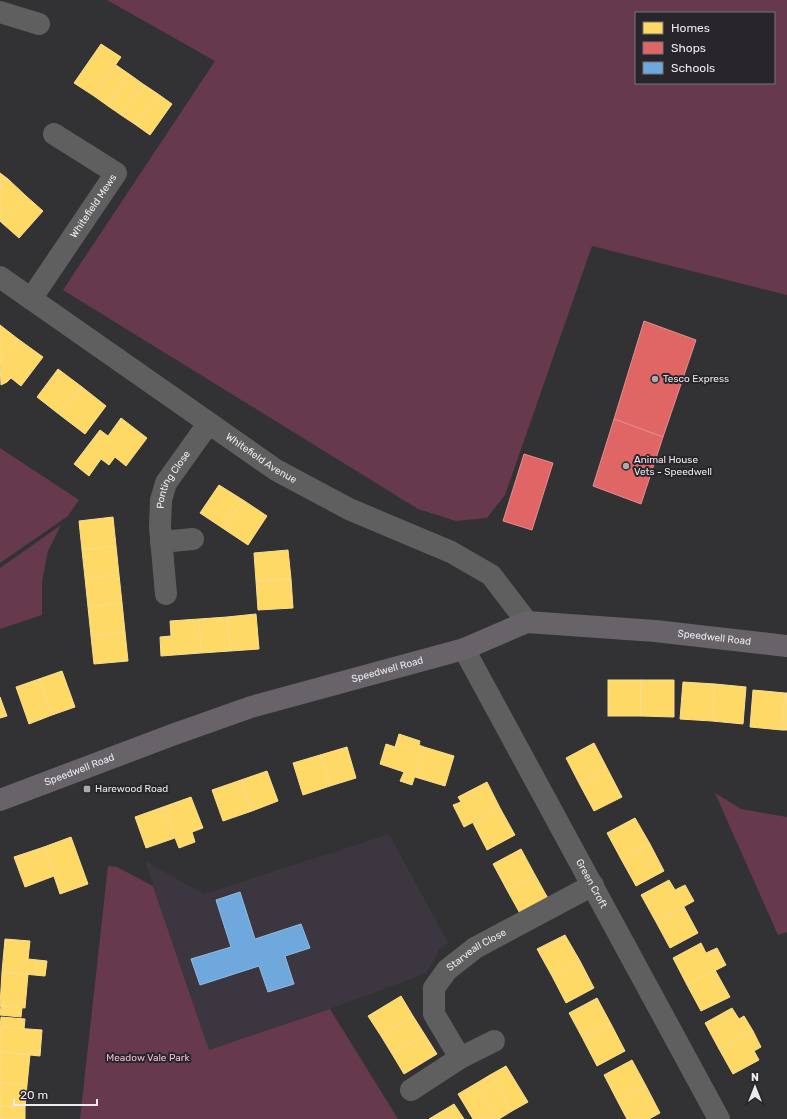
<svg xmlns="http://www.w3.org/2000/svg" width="787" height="1119" viewBox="0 0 787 1119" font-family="Rubik,sans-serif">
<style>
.built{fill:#3b363f}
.green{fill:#663a4c;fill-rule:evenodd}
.homes{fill:#ffd966;stroke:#f9de8f}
.shops{fill:#e06666;stroke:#e48e8f}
.schools{fill:#6fa8dc;stroke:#94bce1}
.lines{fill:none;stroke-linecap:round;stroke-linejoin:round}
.street{stroke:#5f5f60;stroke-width:22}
.secondary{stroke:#676368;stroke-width:22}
.poi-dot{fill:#aba9ad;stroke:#28262b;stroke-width:1.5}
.labels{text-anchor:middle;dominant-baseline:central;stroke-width:4;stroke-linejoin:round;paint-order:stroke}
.street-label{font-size:10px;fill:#eceaee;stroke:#28262b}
.poi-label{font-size:10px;fill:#eceaee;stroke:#28262b;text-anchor:start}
.park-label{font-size:10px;fill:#f5bed2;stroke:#28262b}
</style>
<rect width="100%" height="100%" fill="#323134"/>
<polygon class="built" points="389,834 448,942 439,950 427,973 330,1009 209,1050 145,861 204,894"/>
<g class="green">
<path d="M107,0h680v295l-195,-49 -87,249 -18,23 -31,3 -38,-12 -355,-219 152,-229zM636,13h138v70h-138z"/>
<polygon points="0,448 79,500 68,516 0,563"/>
<polygon points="61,525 48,551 42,581 42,615 0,629 0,568"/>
<polygon points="715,793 741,809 787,817 787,932 778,935"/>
<polygon points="108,866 117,867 153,886 209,1050 330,1009 398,1119 80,1119"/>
</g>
<g class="homes">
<polygon points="101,44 121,57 94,96 74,83"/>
<polygon points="116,65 129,74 108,106 94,96"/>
<polygon points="129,74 143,84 121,115 108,106"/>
<polygon points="143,84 158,94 136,125 121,115"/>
<polygon points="158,94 172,104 150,135 136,125"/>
<polygon points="0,173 8,179 0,188"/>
<polygon points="8,179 26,196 2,223 0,221 0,188"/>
<polygon points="26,196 43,211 19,238 2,223"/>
<polygon points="0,325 18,339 0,363"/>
<polygon points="18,339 43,357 21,386 11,378 7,382 1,385 0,363"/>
<polygon points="58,369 82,387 60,415 37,397"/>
<polygon points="82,387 106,406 85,434 60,415"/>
<polygon points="121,418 147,438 126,466 115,457 109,465 101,459 89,476 74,464 100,430 108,436"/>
<polygon points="219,485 243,500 224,529 200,513"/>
<polygon points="243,500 267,516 248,545 224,529"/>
<polygon points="113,517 116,546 82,550 79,521"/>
<polygon points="116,546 119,575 85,578 82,550"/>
<polygon points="288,550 291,579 256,581 254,553"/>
<polygon points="119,575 122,603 88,607 85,578"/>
<polygon points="291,579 293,608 258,610 256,581"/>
<polygon points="122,603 125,632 91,636 88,607"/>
<polygon points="256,614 259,649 230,651 227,617"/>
<polygon points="227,617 230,651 201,653 199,619"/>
<polygon points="199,619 201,653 161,656 160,637 171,636 170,621"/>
<polygon points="125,632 128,661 94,664 91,636"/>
<polygon points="62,671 75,707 52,715 39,679"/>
<polygon points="39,679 52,715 29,724 16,687"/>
<rect x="608" y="680" width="33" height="36"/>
<polygon points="641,680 674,680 674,717 641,716"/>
<polygon points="683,682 715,684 712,721 680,719"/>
<polygon points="715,684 746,687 743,724 712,721"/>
<polygon points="753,690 785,693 782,730 750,727"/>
<polygon points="785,693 787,693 787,730 782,730"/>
<polygon points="0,697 7,716 0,718"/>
<polygon points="399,734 420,741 419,745 424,747 412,785 400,781 404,772 380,764 386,744 395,747"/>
<polygon points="594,743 608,770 580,785 566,758"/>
<polygon points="347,747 356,778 330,786 320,755"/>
<polygon points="424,747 454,756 445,786 415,777"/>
<polygon points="320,755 330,786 303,795 293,763"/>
<polygon points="608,770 622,797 594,811 580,785"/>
<polygon points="267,771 278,801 252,811 241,780"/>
<polygon points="241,780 252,811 223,821 212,790"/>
<polygon points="487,782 500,808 464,827 453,805 461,802 458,797"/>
<polygon points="191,797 203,828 192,832 195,842 179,848 163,807"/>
<polygon points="163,807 175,838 146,848 135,817"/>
<polygon points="500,808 515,835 487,850 473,823"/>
<polygon points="635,818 650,844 621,859 607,833"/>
<polygon points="71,837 88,884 60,894 44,847"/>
<polygon points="650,844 664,871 636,886 621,859"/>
<polygon points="44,847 54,876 25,887 14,857"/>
<polygon points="521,849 535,875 507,890 493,864"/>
<polygon points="535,875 550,902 522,917 507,890"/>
<polygon points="669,880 675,890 685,885 694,901 656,922 641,895"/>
<polygon points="684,907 698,933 670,948 656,922"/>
<polygon points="565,935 580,961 552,976 537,949"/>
<polygon points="5,939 30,941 28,959 47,961 45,976 2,972"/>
<polygon points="701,943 706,953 717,948 726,965 687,985 673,958"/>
<polygon points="580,961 594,988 566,1003 552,976"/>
<polygon points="715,970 730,997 701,1011 687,985"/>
<polygon points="2,972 28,974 25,1008 0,1006"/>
<polygon points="401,996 413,1016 381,1036 368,1016"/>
<polygon points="597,998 611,1024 583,1039 569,1013"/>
<polygon points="1,1006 22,1008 21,1017 0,1015"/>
<polygon points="732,1008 739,1019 744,1016 753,1031 719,1049 705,1023"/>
<polygon points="413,1016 425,1035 392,1054 381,1036"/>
<polygon points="1,1017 25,1019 24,1029 0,1027"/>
<polygon points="611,1024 625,1051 597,1066 583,1039"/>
<polygon points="0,1027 42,1030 40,1056 0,1052"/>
<polygon points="753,1031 761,1047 754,1051 759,1060 733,1074 719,1049"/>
<polygon points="425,1035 437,1054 404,1074 392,1054"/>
<polygon points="0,1052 30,1055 27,1085 0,1083"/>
<polygon points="632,1060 646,1086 618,1102 604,1075"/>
<polygon points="506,1066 528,1102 512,1111 490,1075"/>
<polygon points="490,1075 512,1111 499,1119 497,1119 475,1084"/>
<polygon points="0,1083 27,1085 25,1108 0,1106"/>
<polygon points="475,1084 497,1119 473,1119 458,1094"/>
<polygon points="646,1086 660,1113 649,1119 627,1119 618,1102"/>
<polygon points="454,1104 464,1119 443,1119 439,1113"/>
<polygon points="0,1106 25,1108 25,1119 0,1119"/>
<polygon points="439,1113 443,1119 429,1119"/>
</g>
<g class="shops">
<polygon points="644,321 696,340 663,437 614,419"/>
<polygon points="614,419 663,437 641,504 593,486"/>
<polygon points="524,454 553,463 532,530 503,521"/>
</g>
<polygon class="schools" points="240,892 255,939 301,924 310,948 285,956 294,984 268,992 259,966 200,985 191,959 231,947 216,900"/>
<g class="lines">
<g class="street">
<polyline points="0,12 39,24"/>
<path id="s1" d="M0,277l276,193 73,39 102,43 40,23 36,47"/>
<path id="s2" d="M31,299l85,-126 -62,-39"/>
<polyline points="161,542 193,539"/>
<path id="s3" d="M166,594l-6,-67 1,-27 5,-17 42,-59"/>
<path id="s4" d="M464,649l255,470"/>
<path id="s5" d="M460,1058l-26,-44v-26l13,-18 28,-22 118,-63"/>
<polyline points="411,1090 460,1058 494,1041"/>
</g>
<path class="secondary" id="s6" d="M0,800l172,-65 79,-28 213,-58 63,-27 128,9 132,15"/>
</g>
<g class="poi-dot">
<circle cx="655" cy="379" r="4"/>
<circle cx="626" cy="466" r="4"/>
<rect x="83" y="785" width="8" height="8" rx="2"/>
</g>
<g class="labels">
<g class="street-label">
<text stroke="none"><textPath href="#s2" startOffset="112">Whitefield Mews</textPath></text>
<text stroke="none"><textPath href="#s1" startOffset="318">Whitefield Avenue</textPath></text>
<text stroke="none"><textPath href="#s3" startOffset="118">Ponting Close</textPath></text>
<text stroke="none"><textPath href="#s6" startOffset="745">Speedwell Road</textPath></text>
<text stroke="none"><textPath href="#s6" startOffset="409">Speedwell Road</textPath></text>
<text stroke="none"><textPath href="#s6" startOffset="85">Speedwell Road</textPath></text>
<text stroke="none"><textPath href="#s4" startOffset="267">Green Croft</textPath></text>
<text stroke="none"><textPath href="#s5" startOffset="135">Starveall Close</textPath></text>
</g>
<g class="poi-label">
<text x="663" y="379">Tesco Express</text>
<text x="634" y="460">Animal House<tspan x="634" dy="12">Vets - Speedwell</tspan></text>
<text x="95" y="789">Harewood Road</text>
</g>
<g class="park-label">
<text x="148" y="1058">Meadow Vale Park</text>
</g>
</g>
<rect x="635" y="12" width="140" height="72" fill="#28262b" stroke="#767479"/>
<rect x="643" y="22" width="20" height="12" fill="#ffd966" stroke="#767479"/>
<text x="671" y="32" font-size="12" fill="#eceaee">Homes</text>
<rect x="643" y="42" width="20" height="12" fill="#e06666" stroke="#767479"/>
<text x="671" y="52" font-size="12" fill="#eceaee">Shops</text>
<rect x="643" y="62" width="20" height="12" fill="#6fa8dc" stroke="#767479"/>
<text x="671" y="72" font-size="12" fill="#eceaee">Schools</text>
<g transform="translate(755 1087)" stroke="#28262b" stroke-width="3" paint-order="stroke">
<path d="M0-3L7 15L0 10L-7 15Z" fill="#eceaee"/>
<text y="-6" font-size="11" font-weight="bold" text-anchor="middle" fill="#eceaee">N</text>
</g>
<path d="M14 1099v6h83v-6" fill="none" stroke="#eceaee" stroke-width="2"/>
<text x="20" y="1099" font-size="12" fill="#eceaee" stroke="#28262b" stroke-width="3" paint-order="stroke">20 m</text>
</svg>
